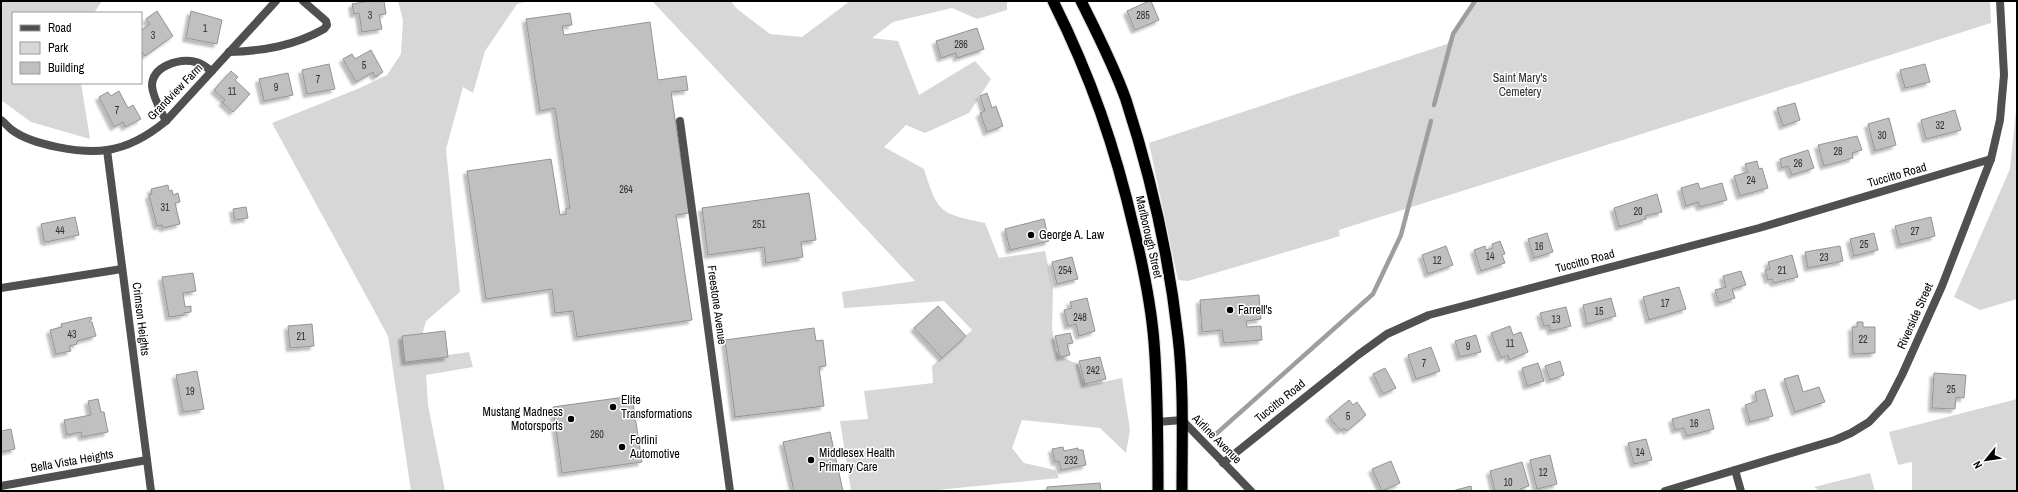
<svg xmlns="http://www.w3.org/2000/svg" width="2018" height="492" viewBox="0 0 2018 492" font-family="'Archivo Narrow',sans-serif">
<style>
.green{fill:#d7d7d7}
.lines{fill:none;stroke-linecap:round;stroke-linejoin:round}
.stream{stroke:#9e9e9e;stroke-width:4.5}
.building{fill:#c0c0c0;stroke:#949494;filter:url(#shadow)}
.trunk-casing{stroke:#dbdbdb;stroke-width:13}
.minor{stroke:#505050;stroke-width:8}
.trunk{stroke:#000;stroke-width:11}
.poi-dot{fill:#000;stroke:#fff;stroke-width:1.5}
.labels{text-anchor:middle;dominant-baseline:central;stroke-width:3;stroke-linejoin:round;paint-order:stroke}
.number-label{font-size:10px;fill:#303030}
.park-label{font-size:12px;fill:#2e2e2e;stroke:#fff}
.street-label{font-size:12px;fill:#000;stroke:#fff}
.poi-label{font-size:12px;fill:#000;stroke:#fff;text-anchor:start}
</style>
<defs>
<filter id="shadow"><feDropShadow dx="-3.5" dy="3.5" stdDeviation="1" flood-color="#0004"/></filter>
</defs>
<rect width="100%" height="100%" fill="#fff"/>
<g class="green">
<polygon points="1,1 102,1 94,13 13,13 13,83 81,83 90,139 31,122 1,100"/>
<polygon points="398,1 529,1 517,4 485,51 473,93 463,87 446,149 460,292 426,321 415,360 469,352 473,367 426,375 428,405 445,491 411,491 388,336 272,123 360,88 387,75 401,54 403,20"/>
<path d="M652,1h79l5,7 34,26 32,3 48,-36h157v9l-30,9 -25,-11 -59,14 -21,16 26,3 21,54 56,-34 16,18 -22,34 -44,20 -19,-8 -22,22 40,22c14,45 16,44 61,54l14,35 46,-7 8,37 -1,40 4,23 7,7 15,6 4,14 6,7 34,-7 8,52 -4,23 -26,-25 -78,-8 -10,28 12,15 31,7 4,8 -132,13h-76l-11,-70 28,-2 -4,-28 69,-8 -1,-17 40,-36 -28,-29 -100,7 -2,-16 73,-11z"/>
<polygon points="1475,1 1990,1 1991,23 1339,230 1340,236 1188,281 1178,280 1149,143 1447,44"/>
<polygon points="2017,102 2017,299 1980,310 1954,297 2010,169"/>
<polygon points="2017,399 2017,491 1912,491 1912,462 1898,465 1889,432"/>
<polygon points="1870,473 1875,491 1820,491 1814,487"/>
</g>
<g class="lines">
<g class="stream">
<polyline points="1434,105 1453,34 1475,1"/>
<polyline points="1216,434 1373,294 1401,235 1431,121"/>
</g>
</g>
<g class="building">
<polygon points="369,1 384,1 386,14 379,15 382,29 362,32 359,13 354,14 352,4"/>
<polygon points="1149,1 1151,1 1159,20 1135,30 1127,11"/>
<polygon points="157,11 173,36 145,56 141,50 141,30 150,24 146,19"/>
<polygon points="191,11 222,20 217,44 186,38"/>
<polygon points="570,13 572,25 562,26 564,35 650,22 658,80 686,76 688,90 671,92 689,213 676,215 692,320 577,337 573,311 555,313 552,289 486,299 467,171 551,159 560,215 566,214 566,208 570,208 555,108 540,111 526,19"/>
<polygon points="977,28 984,49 957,58 956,53 941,58 936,41"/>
<polygon points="371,50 383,72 375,77 373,72 356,82 343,59 352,54 355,59"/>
<polygon points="329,64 335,89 307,94 302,70"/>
<polygon points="1925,64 1930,82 1905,88 1900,70"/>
<polygon points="231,71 238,77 235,80 250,94 233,112 222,102 225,100 214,90"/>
<polygon points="288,73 293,95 264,101 259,79"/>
<polygon points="119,91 128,108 133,105 141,119 125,127 123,122 114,127 99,97 108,92 111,96"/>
<polygon points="987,93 992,108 996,106 1003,126 987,132 980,113 985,111 980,96"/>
<polygon points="1795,103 1800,120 1783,126 1777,108"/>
<polygon points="1955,110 1961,130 1926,139 1921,120"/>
<polygon points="1889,118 1896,145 1875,151 1868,124"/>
<polygon points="1857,136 1862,150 1852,153 1853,158 1824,166 1818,145"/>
<polygon points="1808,150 1814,168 1792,175 1788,166 1782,168 1780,159"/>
<polygon points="1757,161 1759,169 1762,168 1768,188 1740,196 1734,176 1748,172 1745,164"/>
<polygon points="1698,183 1700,189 1722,183 1727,200 1700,207 1698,202 1686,206 1681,188"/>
<polygon points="168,185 169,191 172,190 173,195 178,193 180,202 175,203 180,224 163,228 162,225 157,226 149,195 152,194 151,189"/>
<polygon points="809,193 816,240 801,242 803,257 766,263 764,247 708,255 702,208"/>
<polygon points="1657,194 1662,212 1645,216 1646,219 1619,227 1614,208"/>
<polygon points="246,207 248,218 235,220 233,209"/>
<polygon points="75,217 79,235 46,242 44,240 41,224"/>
<polygon points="1931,217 1935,236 1900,245 1895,226"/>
<polygon points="1044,219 1049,241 1010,250 1005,229"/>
<polygon points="1547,233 1553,252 1534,258 1528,239"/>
<polygon points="1874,233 1878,250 1854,256 1850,239"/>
<polygon points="1500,241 1505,254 1502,255 1505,263 1481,271 1474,250 1485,246 1486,250 1493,248 1492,244"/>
<polygon points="1446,246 1453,265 1428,274 1422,255"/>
<polygon points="1840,246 1843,261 1808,268 1805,252"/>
<polygon points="1792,255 1798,277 1774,283 1772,279 1768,280 1765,270 1770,269 1768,262"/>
<polygon points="1072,257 1078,279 1057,284 1052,262"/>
<polygon points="1741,271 1746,285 1732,289 1735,298 1719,303 1715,290 1726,287 1723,276"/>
<polygon points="193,273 196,291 183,293 185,307 191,306 191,312 184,313 184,315 169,317 162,277"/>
<polygon points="1679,287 1686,309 1649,320 1643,297"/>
<polygon points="1259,295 1261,319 1246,321 1247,327 1261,326 1262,340 1224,343 1222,330 1202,332 1200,300"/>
<polygon points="1087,298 1095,331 1079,336 1076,324 1068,326 1064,310 1072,308 1070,302"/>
<polygon points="1611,298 1616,316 1587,324 1583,305"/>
<polygon points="938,306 966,336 942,358 914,328"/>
<polygon points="1566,307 1571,326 1551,331 1549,325 1544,326 1540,313"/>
<polygon points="91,317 92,319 90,320 90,322 92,322 96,336 77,341 77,344 69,346 71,351 56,354 50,330 62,327 61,324"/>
<polygon points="1857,322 1863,322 1863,327 1875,327 1875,353 1853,354 1852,327 1857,327"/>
<polygon points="312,324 314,346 290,348 288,326"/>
<polygon points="1510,326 1513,335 1521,332 1528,352 1509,360 1508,355 1501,358 1491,333"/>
<polygon points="814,328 816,341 823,340 826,366 819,367 824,406 735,417 725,340"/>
<polygon points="445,331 448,357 405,362 402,336"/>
<polygon points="1070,333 1073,343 1067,344 1070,355 1060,357 1055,336"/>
<polygon points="1476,335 1481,352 1460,357 1455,341"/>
<polygon points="1431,347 1440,371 1416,379 1408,355"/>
<polygon points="1100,357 1106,379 1085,384 1079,361"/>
<polygon points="1560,361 1564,375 1550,380 1545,366"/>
<polygon points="1538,363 1544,381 1527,386 1522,368"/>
<polygon points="1385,368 1396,388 1383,394 1373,374"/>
<polygon points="197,371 204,409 183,412 176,375"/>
<polygon points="1934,373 1966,375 1964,398 1956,397 1955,409 1932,408"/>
<polygon points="1798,375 1803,392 1819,387 1825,402 1795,412 1784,379"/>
<polygon points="1765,389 1773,416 1750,422 1745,405 1757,401 1755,392"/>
<polygon points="632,396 642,462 562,473 553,407"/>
<polygon points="98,399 101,412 104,412 108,432 82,437 81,432 67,435 64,420 91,415 88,401"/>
<polygon points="1349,400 1353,405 1357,402 1366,415 1347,431 1344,428 1341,431 1329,417"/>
<polygon points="1709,409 1714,429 1687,436 1684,428 1675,430 1672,419"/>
<polygon points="11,429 15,449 1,452 1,431"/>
<polygon points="830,432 843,491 794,491 783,442"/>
<polygon points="1646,439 1652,460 1634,464 1628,443"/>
<polygon points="1063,447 1064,451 1078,448 1078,450 1083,450 1086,465 1061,470 1059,461 1055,462 1052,449"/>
<polygon points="1550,455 1557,484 1537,489 1530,460"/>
<polygon points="1391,461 1400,483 1382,491 1372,469"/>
<polygon points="1522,462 1529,486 1520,489 1520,491 1495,491 1490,471"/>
<polygon points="1100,483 1101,491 1047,491 1047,487"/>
<polygon points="1471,486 1472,491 1452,491"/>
</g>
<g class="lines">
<defs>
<g id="trunk">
<path d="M1053,1c38,76 62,146 81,228 9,37 17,75 20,113 4,50 4,99 4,149"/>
<path d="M1081,1c16,32 33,65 45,99 25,77 43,157 52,237 6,50 4,103 4,154"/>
</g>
</defs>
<use href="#trunk" class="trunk-casing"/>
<g class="minor">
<path d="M229,52c34,-1 65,-6 95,-23l3,-4 -1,-4 -23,-20"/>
<path d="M1,120c4,3 7,7 11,10 20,15 70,24 95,20 22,-3 42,-15 59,-29l110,-120"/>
<path d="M166,121c-5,-10 -13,-23 -14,-35 0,-20 27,-28 44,-24 5,1 11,6 16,9"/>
<polyline points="680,121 730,491"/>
<polyline points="107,150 151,491"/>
<polyline points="1,288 122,269"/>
<polyline points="1158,422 1182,420 1251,491"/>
<polyline points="1223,463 1358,355 1387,334 1429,315 1759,228 1991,159"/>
<polyline points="1735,470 1741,491"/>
<polyline points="1,486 147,460"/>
<polyline points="1665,491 1835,440 1851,433 1869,422 1888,402 1902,375 1942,286 1991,159 2000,120 2004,75 2000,1"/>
</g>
<use href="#trunk" class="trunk"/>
</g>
<g class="poi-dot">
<circle cx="1031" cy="235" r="4"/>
<circle cx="1230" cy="310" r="4"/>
<circle cx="613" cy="407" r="4"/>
<circle cx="571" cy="419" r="4"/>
<circle cx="622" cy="447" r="4"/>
<circle cx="811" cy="460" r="4"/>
</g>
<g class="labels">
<g class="number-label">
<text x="370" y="15">3</text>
<text x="1143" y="15">285</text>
<text x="205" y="28">1</text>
<text x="153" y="35">3</text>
<text x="961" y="44">286</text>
<text x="364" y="65">5</text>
<text x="318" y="79">7</text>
<text x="276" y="87">9</text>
<text x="232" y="91">11</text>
<text x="117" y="110">7</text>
<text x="1940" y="125">32</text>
<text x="1882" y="135">30</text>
<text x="1838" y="151">28</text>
<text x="1798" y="163">26</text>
<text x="1751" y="180">24</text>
<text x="626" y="189">264</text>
<text x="165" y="207">31</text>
<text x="1638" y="211">20</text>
<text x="759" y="224">251</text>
<text x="60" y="230">44</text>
<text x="1915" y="231">27</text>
<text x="1864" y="244">25</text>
<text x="1539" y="246">16</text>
<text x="1490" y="256">14</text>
<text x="1824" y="257">23</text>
<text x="1437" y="260">12</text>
<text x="1065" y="270">254</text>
<text x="1782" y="270">21</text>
<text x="1665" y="303">17</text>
<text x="1599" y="311">15</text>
<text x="1080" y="317">248</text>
<text x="1556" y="319">13</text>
<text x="72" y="334">43</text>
<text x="301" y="336">21</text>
<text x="1863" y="339">22</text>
<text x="1510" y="343">11</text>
<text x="1468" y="346">9</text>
<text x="1424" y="363">7</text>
<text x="1093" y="370">242</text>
<text x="1951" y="389">25</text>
<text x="190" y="391">19</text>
<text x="1348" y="416">5</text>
<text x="1694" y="423">16</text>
<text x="597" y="434">260</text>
<text x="1640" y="452">14</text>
<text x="1071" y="460">232</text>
<text x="1543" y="472">12</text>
<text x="1508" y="482">10</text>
</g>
<g class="park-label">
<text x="1520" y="78">Saint Mary's<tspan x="1520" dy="14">Cemetery</tspan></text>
</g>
<g class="street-label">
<text transform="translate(175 92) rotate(-46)">Grandview Farm</text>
<text transform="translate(1897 175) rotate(-16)">Tuccitto Road</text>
<text transform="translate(1149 237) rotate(77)">Marlborough Street</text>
<text transform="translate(1585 261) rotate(-15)">Tuccitto Road</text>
<text transform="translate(717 305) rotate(82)">Freestone Avenue</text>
<text transform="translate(1915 316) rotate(-66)">Riverside Street</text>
<text transform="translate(141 319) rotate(83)">Crimson Heights</text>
<text transform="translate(1280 401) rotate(-39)">Tuccitto Road</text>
<text transform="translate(1217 439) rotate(45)">Airline Avenue</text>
<text transform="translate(72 461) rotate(-10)">Bella Vista Heights</text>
</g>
<g class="poi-label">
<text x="1039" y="235">George A. Law</text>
<text x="1238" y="310">Farrell's</text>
<text x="621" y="400">Elite<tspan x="621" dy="14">Transformations</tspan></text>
<text x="563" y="412" text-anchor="end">Mustang Madness<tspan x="563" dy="14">Motorsports</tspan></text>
<text x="630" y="440">Forlini<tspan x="630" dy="14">Automotive</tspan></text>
<text x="819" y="453">Middlesex Health<tspan x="819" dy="14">Primary Care</tspan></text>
</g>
</g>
<rect width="2018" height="492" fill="none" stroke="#000000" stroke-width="4"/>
<rect x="12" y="12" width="130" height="72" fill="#ffffff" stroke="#999999"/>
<rect x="20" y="25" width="20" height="6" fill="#505050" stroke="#999999"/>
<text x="48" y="32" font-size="12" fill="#000000">Road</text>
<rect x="20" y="42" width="20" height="12" fill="#d7d7d7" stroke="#999999"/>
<text x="48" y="52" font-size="12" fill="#000000">Park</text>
<rect x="20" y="62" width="20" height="12" fill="#c0c0c0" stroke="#999999"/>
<text x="48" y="72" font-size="12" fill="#000000">Building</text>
<g transform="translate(1986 460) rotate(240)" stroke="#ffffff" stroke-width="3" paint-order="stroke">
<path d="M0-3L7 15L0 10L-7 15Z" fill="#000000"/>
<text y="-6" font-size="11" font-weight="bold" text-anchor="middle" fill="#000000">N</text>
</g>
</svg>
